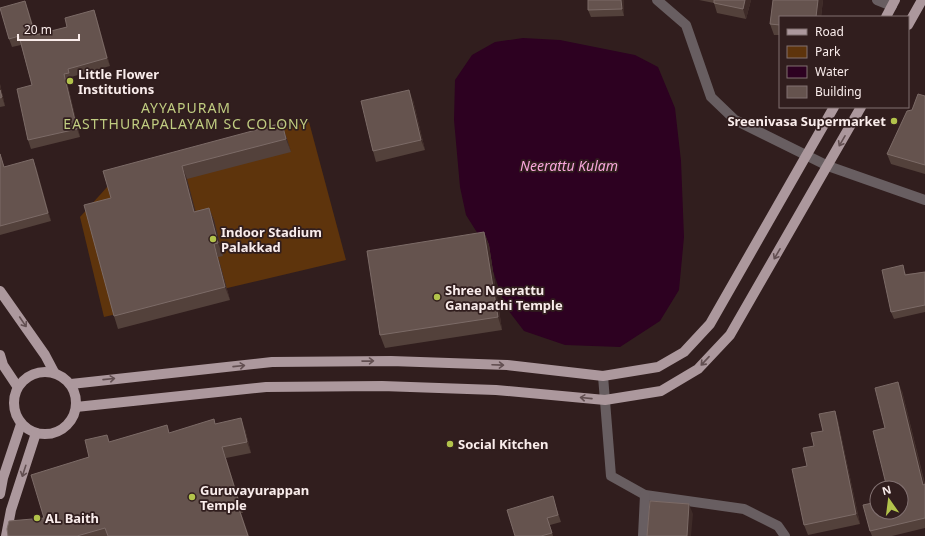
<svg xmlns="http://www.w3.org/2000/svg" width="925" height="536" viewBox="0 0 925 536" font-family="'Noto Sans',sans-serif">
<style>
.green{fill:#5e340c}
.water{fill:#2d0121}
.lines{fill:none;stroke-linecap:round;stroke-linejoin:round}
.minor{stroke:#685e61;stroke-width:10}
.major{stroke:#ac989d;stroke-width:10}
.wall{fill:#53413b}
.shaded-wall{fill:#3e2b28}
.building{fill:#65534e;stroke:#7c6b67}
.oneway{stroke:#624f51}
.poi-dot{fill:#b2c34b;stroke:#311e1e;stroke-width:1.5}
.labels{text-anchor:middle;dominant-baseline:central;stroke-width:3.5;stroke-linejoin:round;paint-order:stroke}
.poi-label{font-size:13px;font-weight:bold;fill:#f9eceb;stroke:#311e1e;text-anchor:start}
.neighbourhood-label{font-size:14px;letter-spacing:1px;fill:#c0cd81;stroke:#311e1e}
.water-label{font-size:14px;font-style:italic;fill:#f8a7db;stroke:#311e1e}
</style>
<rect width="100%" height="100%" fill="#311e1e"/>
<polygon class="green" points="309,122 346,260 104,317 80,217 127,165"/>
<polygon class="water" points="523,38 560,40 635,55 658,67 675,108 681,161 684,237 679,290 660,321 620,347 565,345 524,331 505,306 483,242 466,215 460,187 454,120 455,80 472,55 495,42"/>
<g class="lines">
<g class="minor">
<polyline points="657,0 686,25 711,97 735,120 828,166 925,200"/>
<polyline points="877,0 892,6"/>
<polyline points="603,376 611,476 645,495 744,509 778,526 785,536"/>
<polyline points="643,536 645,495"/>
</g>
<g class="major">
<polyline points="886,17 895,0"/>
<polyline points="908,25 922,0"/>
<polyline points="0,291 45,355 54,372"/>
<polyline points="0,355 3,365 17,386"/>
<circle cx="45" cy="403" r="31"/>
<polyline points="71,384 272,362 391,361 507,365 603,376 658,367 684,352 710,324 834,107"/>
<polyline points="76,407 266,387 382,386 496,390 605,400 661,391 698,369 730,335 861,107"/>
<polyline points="0,494 3,478 21,424"/>
<polyline points="6,536 11,510 36,433"/>
</g>
</g>
<g class="wall">
<polygon points="588,0 624,0 624,16 591,17 588,10"/>
<polygon points="699,0 751,0 746,19 717,13 714,3"/>
<polygon points="773,0 823,0 821,17 780,17 780,35 774,35 770,24"/>
<polygon points="28,9 36,35 67,27 94,10 97,19 110,66 71,77 72,81 67,82 80,137 31,149 28,140 32,85 21,45 12,47 9,39"/>
<polygon points="0,84 5,106 0,107"/>
<polygon points="925,96 925,174 891,164 887,154"/>
<polygon points="413,100 425,150 376,162 373,151"/>
<polygon points="286,136 291,152 187,179 195,211 209,208 214,220 223,256 218,257 230,300 118,329 114,316 111,198 103,171"/>
<polygon points="0,153 4,167 36,167 51,221 0,235"/>
<polygon points="484,232 489,245 502,330 385,348 380,335"/>
<polygon points="906,272 906,274 925,272 925,312 894,319 891,312"/>
<polygon points="902,391 925,484 925,528 892,536 872,536 870,531 901,512 885,428"/>
<polygon points="835,411 838,421 860,524 808,535 804,525 807,466 814,446"/>
<polygon points="216,424 245,429 251,453 226,458 243,513 241,513 249,536 8,536 44,518 89,457 110,442 167,425 169,433"/>
<polygon points="555,504 561,522 550,525 553,536 515,536"/>
</g>
<g class="shaded-wall">
<polygon points="621,0 624,0 624,16 622,9"/>
<polygon points="745,0 751,0 746,19 743,9"/>
<polygon points="818,0 823,0 821,17 816,17"/>
<polygon points="25,1 28,9 38,44 35,35"/>
<polygon points="94,10 97,19 110,66 107,58"/>
<polygon points="64,74 67,82 80,137 77,129"/>
<polygon points="0,84 5,106 2,97 0,90"/>
<polygon points="409,90 413,100 425,150 421,140"/>
<polygon points="282,123 286,136 291,152 286,139"/>
<polygon points="33,159 36,167 51,221 48,213"/>
<polygon points="182,166 187,179 199,224 194,212"/>
<polygon points="209,208 214,220 223,256 218,243"/>
<polygon points="484,232 489,245 502,330 498,317"/>
<polygon points="214,244 218,257 230,300 225,287"/>
<polygon points="898,382 902,391 925,486 923,485"/>
<polygon points="835,411 838,421 860,524 856,514"/>
<polygon points="241,418 245,429 251,453 247,442"/>
<polygon points="222,447 226,458 243,513 239,502"/>
<polygon points="689,504 693,514 691,536 687,536"/>
</g>
<g class="building">
<polygon points="588,0 621,0 622,9 588,10"/>
<polygon points="714,0 745,0 743,9 714,3"/>
<polygon points="773,0 818,0 816,17 780,17 780,25 770,24"/>
<polygon points="25,1 35,35 67,27 65,18 94,10 107,58 68,69 69,73 64,74 77,129 28,140 17,89 32,85 19,36 9,39 0,8"/>
<polygon points="0,90 2,97 0,98"/>
<polygon points="409,90 421,140 373,151 361,101"/>
<polygon points="918,94 925,96 925,165 887,154 907,111 912,110"/>
<polygon points="282,123 286,139 182,166 194,212 209,208 218,243 214,244 225,287 114,316 84,205 111,198 103,171"/>
<polygon points="0,154 4,167 33,159 48,213 0,226"/>
<polygon points="484,232 498,317 380,335 367,251"/>
<polygon points="903,265 905,275 925,272 925,305 891,312 882,270"/>
<polygon points="898,382 923,485 925,484 925,518 870,531 863,505 877,502 877,512 901,512 901,488 887,488 873,431 885,428 875,388"/>
<polygon points="835,411 856,514 804,525 792,469 807,466 803,448 814,446 811,433 823,431 819,414"/>
<polygon points="241,418 247,442 222,447 239,502 237,503 248,536 108,536 105,528 77,536 8,536 7,529 9,521 44,518 31,475 89,457 85,440 107,435 109,442 167,425 169,433 214,419 215,424"/>
<polygon points="553,496 558,515 547,518 552,533 541,536 515,536 507,510"/>
<polygon points="650,501 689,504 687,536 647,536"/>
</g>
<defs><path id="oneway-shaft" d="M-6 0H5M1.5-3L5.5 0L1.5 3" fill="none" stroke-width="1.6" stroke-linecap="round" stroke-linejoin="round"/></defs>
<g class="oneway">
<use href="#oneway-shaft" transform="translate(842 141) rotate(120)"/>
<use href="#oneway-shaft" transform="translate(777 254) rotate(120)"/>
<use href="#oneway-shaft" transform="translate(23 322) rotate(56)"/>
<use href="#oneway-shaft" transform="translate(368 361) rotate(-1)"/>
<use href="#oneway-shaft" transform="translate(705 361) rotate(133)"/>
<use href="#oneway-shaft" transform="translate(498 365) rotate(2)"/>
<use href="#oneway-shaft" transform="translate(239 366) rotate(-6)"/>
<use href="#oneway-shaft" transform="translate(109 379) rotate(-6)"/>
<use href="#oneway-shaft" transform="translate(586 398) rotate(-174)"/>
<use href="#oneway-shaft" transform="translate(24 471) rotate(108)"/>
</g>
<g class="poi-dot">
<circle cx="70" cy="81" r="4"/>
<circle cx="894" cy="121" r="4"/>
<circle cx="213" cy="239" r="4"/>
<circle cx="437" cy="297" r="4"/>
<circle cx="450" cy="444" r="4"/>
<circle cx="192" cy="497" r="4"/>
<circle cx="37" cy="518" r="4"/>
</g>
<g class="labels">
<g class="poi-label">
<text x="78" y="74">Little Flower<tspan x="78" dy="15">Institutions</tspan></text>
<text x="886" y="121" text-anchor="end">Sreenivasa Supermarket</text>
<text x="221" y="232">Indoor Stadium<tspan x="221" dy="15">Palakkad</tspan></text>
<text x="445" y="290">Shree Neerattu<tspan x="445" dy="15">Ganapathi Temple</tspan></text>
<text x="458" y="444">Social Kitchen</text>
<text x="200" y="490">Guruvayurappan<tspan x="200" dy="15">Temple</tspan></text>
<text x="45" y="518">AL Baith</text>
</g>
<g class="neighbourhood-label">
<text x="186" y="107">AYYAPURAM<tspan x="186" dy="16">EASTTHURAPALAYAM SC COLONY</tspan></text>
</g>
<g class="water-label">
<text x="569" y="165">Neerattu Kulam</text>
</g>
</g>
<rect x="779" y="16" width="130" height="92" fill="#311e1e" stroke="#817070"/>
<rect x="787" y="29" width="20" height="6" fill="#ac989d" stroke="#817070"/>
<text x="815" y="36" font-size="12" fill="#f9eceb">Road</text>
<rect x="787" y="46" width="20" height="12" fill="#5e340c" stroke="#817070"/>
<text x="815" y="56" font-size="12" fill="#f9eceb">Park</text>
<rect x="787" y="66" width="20" height="12" fill="#2d0121" stroke="#817070"/>
<text x="815" y="76" font-size="12" fill="#f9eceb">Water</text>
<rect x="787" y="86" width="20" height="12" fill="#65534e" stroke="#817070"/>
<text x="815" y="96" font-size="12" fill="#f9eceb">Building</text>
<g transform="translate(889 500) rotate(346)"><circle r="19" fill="#311e1e" stroke="#817070"/>
<path d="M0-3L7 15L0 10L-7 15Z" fill="#b2c34b"/>
<text y="-6" font-size="11" font-weight="bold" text-anchor="middle" fill="#f9eceb">N</text>
</g>
<path d="M18 34v6h61v-6" fill="none" stroke="#f9eceb" stroke-width="2"/>
<text x="24" y="34" font-size="12" fill="#f9eceb" stroke="#311e1e" stroke-width="3" paint-order="stroke">20 m</text>
</svg>
